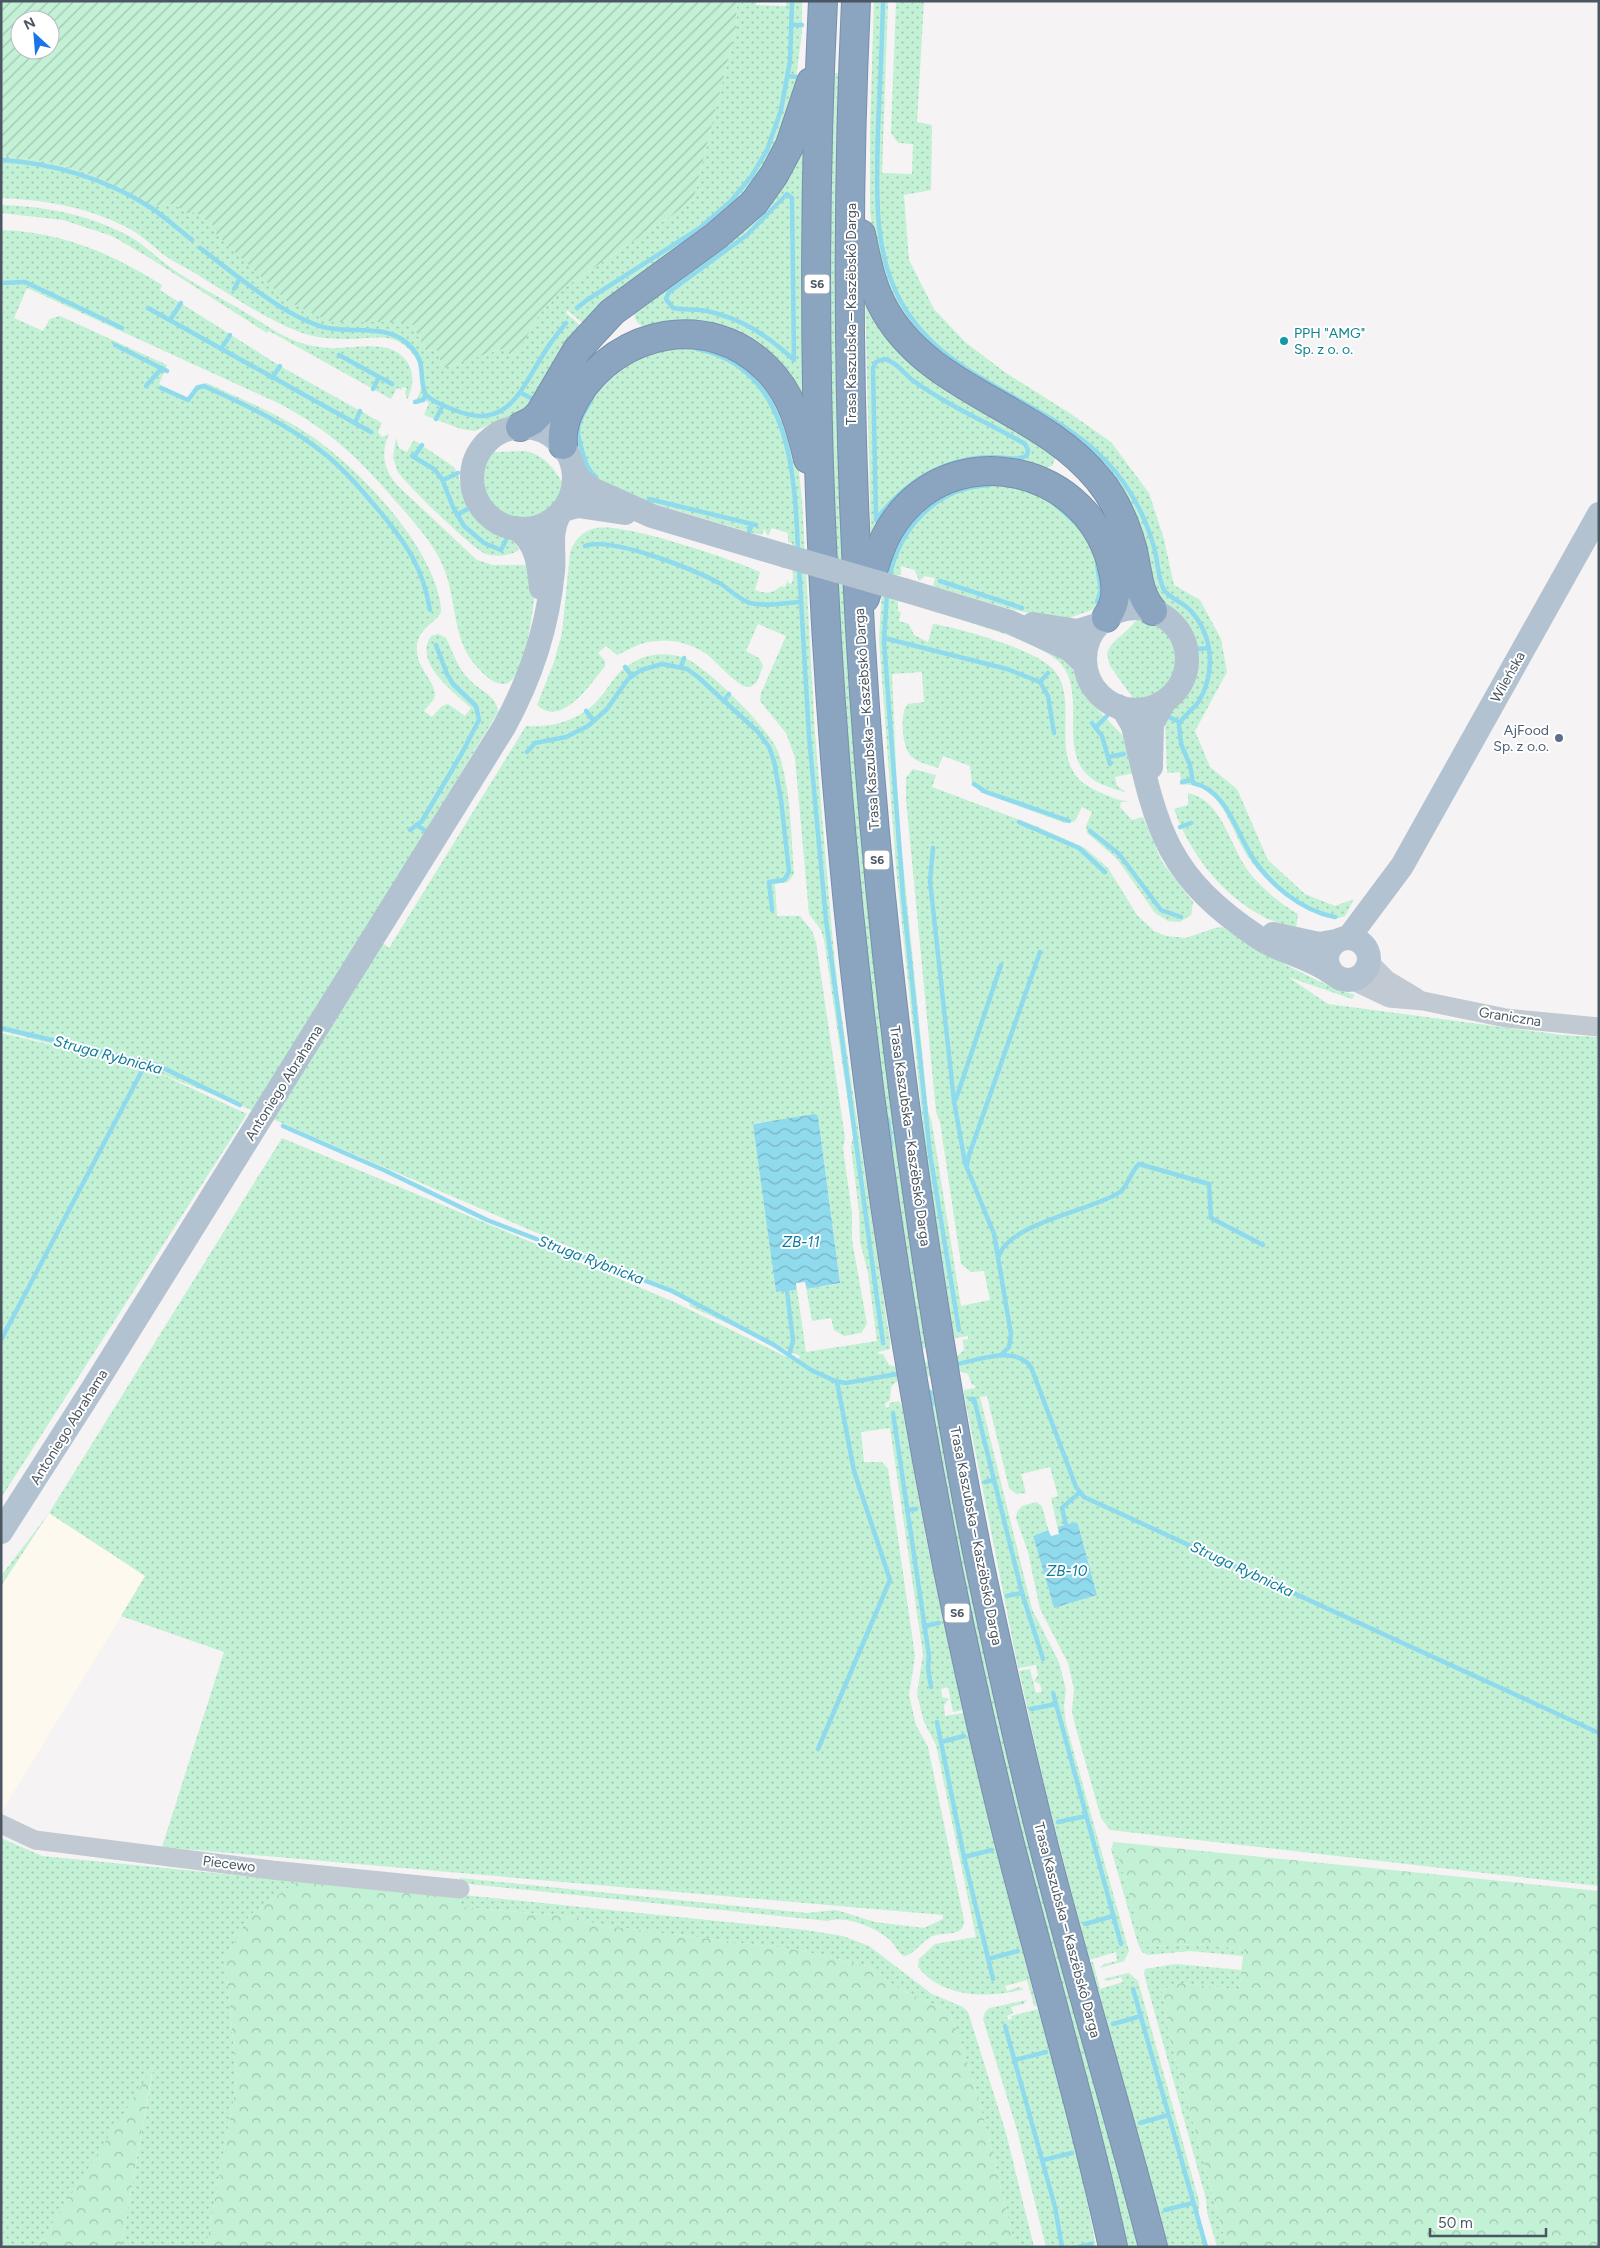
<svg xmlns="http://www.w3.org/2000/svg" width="1600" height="2248" viewBox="0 0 1600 2248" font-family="Figtree,sans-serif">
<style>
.commercial{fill:#fdf9ef}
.grass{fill:url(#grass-dots)}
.forest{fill:url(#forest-crowns)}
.garden{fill:url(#garden-furrows);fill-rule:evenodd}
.water{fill:url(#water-waves)}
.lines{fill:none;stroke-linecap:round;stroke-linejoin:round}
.stream{stroke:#90daee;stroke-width:4.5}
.highway-casing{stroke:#7690ad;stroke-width:30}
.minor{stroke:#c1cad2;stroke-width:19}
.major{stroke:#b3c2d1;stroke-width:24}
.highway{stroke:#8ba5c1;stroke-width:28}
.major-bridge{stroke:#b3c2d1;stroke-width:24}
.culture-dot{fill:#0f9aa8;stroke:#fff;stroke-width:2}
.service-dot{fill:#5c6f8a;stroke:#fff;stroke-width:2}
.labels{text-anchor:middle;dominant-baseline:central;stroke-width:4;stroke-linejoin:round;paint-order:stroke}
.shield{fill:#fff;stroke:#808990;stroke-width:1}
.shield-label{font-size:12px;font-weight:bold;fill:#4a5661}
.street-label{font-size:14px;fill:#4a5661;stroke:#fff}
.culture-label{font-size:14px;fill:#0d838f;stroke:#fff;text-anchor:start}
.service-label{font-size:14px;fill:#4e5e75;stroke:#fff;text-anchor:end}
.water-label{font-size:15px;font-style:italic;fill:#0c7c9b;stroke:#fff}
</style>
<defs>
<pattern id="grass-dots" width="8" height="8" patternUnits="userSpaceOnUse" patternTransform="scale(1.25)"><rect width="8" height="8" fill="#c3f1d5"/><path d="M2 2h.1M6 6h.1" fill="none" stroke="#a0c6b0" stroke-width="1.8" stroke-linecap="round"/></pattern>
<pattern id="forest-crowns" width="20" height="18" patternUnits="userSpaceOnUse" patternTransform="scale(1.25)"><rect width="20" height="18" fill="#c3f1d5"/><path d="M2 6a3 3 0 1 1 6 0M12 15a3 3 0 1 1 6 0" fill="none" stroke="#a0c6b0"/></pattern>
<pattern id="garden-furrows" width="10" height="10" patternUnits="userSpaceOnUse" patternTransform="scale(1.25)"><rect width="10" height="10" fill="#c3f1d5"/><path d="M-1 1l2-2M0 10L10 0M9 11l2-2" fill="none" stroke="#a0c6b0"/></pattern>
<pattern id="water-waves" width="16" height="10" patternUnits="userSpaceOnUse" patternTransform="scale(1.25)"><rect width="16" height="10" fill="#90daee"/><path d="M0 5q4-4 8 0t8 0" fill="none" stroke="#78b4c4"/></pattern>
</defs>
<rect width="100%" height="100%" fill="#f5f3f3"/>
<polygon class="commercial" points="49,1513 146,1576 1,1813 1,1586"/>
<g class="grass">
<path d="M737,1h19v4l30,1v-5h16v31l-7,54 -21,66 -35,50 -140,107h-3l-12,15 -17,-14 -1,3 16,14 -49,77 -18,12 -13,3 -27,12 -14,-2 -37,-14 5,-12 -5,-3 -9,3c12,-19 7,-44 -11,-58 -16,-12 -36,-6 -55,-6 -18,0 -35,-1 -52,-8 -43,-17 -82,-48 -122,-69 -17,-9 -30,-26 -49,-35 -39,-20 -81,-27 -125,-29v-43l48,7 29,8 26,10 48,26 22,-2 16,11 4,-4 25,18 112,93h80l15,29 11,-1 6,18 59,-19 13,7 24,-41 22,-25 132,-89 43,-174z"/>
<path d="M874,1h14l-6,172 30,1 1,-30 -15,-1 -7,-10 5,-132h28l-7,121 15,3 -1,65 -27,5 5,65 25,49 31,33 41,31 65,41 40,28 38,51 15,46 10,46 26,15 21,39 6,33 -32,59 15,36 27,22 31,71 37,34 30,12 19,-7 -9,17c-13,5 -24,0 -36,-6 -24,-12 -46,-31 -61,-53 -18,-28 -27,-78 -69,-72l2,-2 -1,-11 -13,1 -2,-49 5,-13 20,-22 6,-16 2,-15 -3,-19 -7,-13 -10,-13 -20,-15 -19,-68 -177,-159 -49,-41 -25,-40 -16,-60 -2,-21v-78z"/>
<path d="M831,73h10l-3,155 90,1120 -9,1c-44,-273 -73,-549 -86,-825 -7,-150 -4,-301 -2,-451z"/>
<path d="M803,139v264l-22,-35 -137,-41c-8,-4 -10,-9 -10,-17z"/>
<path d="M1,205c44,1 89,10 128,31 16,9 28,22 42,32 23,16 48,29 72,43 15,9 29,19 45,27 13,6 27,9 40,10 26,2 65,-12 81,17 5,11 4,22 -1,33l-1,1 -2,-7 2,-4 -4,-1 -2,3 -4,-2 -6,11 -122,-68 -2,2 -119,-76 -36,-21 -49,-16 -62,-7z"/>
<path d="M1,230c61,2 110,23 161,55l-2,5 120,76 102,57 -4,9 4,5 7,-3c-9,19 -5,37 9,52l79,74 16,5h33c3,9 8,19 8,29 0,17 -10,82 -26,89 -11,4 -22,-6 -29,-14 -26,-25 -22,-63 -33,-95 -9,-27 -28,-47 -46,-68 -39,-45 -67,-74 -120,-102l-253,-116 -13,30 29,13 7,-12 10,-3 107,49 -8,19 29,14 8,-13 11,-2c32,15 65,28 95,47 51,31 134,117 139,179 2,12 -27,17 -24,43 1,16 15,26 18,41l-1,6 -10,12 8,6 10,-11 6,-2 17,12 6,-8c-17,-16 -58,-45 -40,-72l7,-2 8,4c8,17 12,32 27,45 10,9 24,14 25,29l-132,218 23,18 137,-222c30,2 58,-7 77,-32 9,-12 16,-25 31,-32 15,-9 34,-10 51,-4 22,9 87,73 94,96 12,37 12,81 15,120l-6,8 -13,2 2,32h23l12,15 4,11 29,196 -2,10 9,65v27l15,84 -6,9 -17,3 -10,-6 -3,-12 -19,3 -7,-39 2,7 31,-5 2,-2 -22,-166 -64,7 22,169 19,-2 1,-7 10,69 71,-11 -9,-68 -8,-31 -1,-30 -8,-65 2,-11 -29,-196 -3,-10 -12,-16 -14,-156 -9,-25 -26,-32 1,-8 25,-57 -28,-12 -12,27 13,7 4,8 -6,16 -7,5c-12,2 -34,-27 -45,-34 -17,-11 -37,-15 -56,-11 -13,2 -22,9 -32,13l-11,-9 -8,7 7,8v5c-13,16 -43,63 -68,39l17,-43 8,-29 8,-80c4,-13 13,-23 27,-25 29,-5 134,31 163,44l-5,18c11,4 17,4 26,-4l4,1 3,-8v4l3,1 2,-4 -1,-37 -4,-1v-9l-16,-5 -4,8 -4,-7 -2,6 -13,-3 -101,-30 -54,-22 -9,-12 -10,-27v-12l11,-27 38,-40 47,-16 40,3 32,15 31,32 24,67 4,37 13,234 17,198 6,59 52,351v7l-12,3v2h5l6,11 8,2 59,-10 8,-7 -1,-10 5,-1v-3l-13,2 -2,-6 -27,-179 -30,-285 -17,-229 3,-54 13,-41 21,-29 32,-23 39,-9 47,7 35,26 21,25 14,46 -4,15 -6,7 -25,9 -9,1 -50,-10 -74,-22 -3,-1 2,-8 -10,-2 -6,5 -4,-11 -14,-4v9h-4l1,36 3,1 -2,9 10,3 5,11 14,7 5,-18c27,4 104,26 121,46 29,34 -13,97 43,121 11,5 21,10 33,10l-9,1 -1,5 12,13 11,-3 19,45 31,40 -2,13 -11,7 -12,-1 -13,-8 -38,-54 -30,-26 -1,-7 6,-14 -10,-5 -7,14 -10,2 -85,-31 -8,-9 -2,-17 -27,-10 -5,12c-8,-3 -19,-5 -26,-11 -10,-7 -13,-45 -4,-53l16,-2 -2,-30 -30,2 6,138 30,298 4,14 29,182 29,-6 -6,-29 -13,1 -10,-8 -21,-142 -4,-10 -30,-313v-21l7,-9 23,6 -4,12 104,39 49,22 23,20 29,47 17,16 12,5 20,2 29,-10 8,-1 61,37 49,24 22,7 -3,4 -64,-22 40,27 234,31 37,2v849l-489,-56 -9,-12 -26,-93 -3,-14 2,-22 -6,-26 -28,-54 -12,-57 -12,-34 1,-6 5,-6 14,-4 6,4 8,30 -3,-6 -14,6 21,72 43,-13 -19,-71 -3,-2 -16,5v7l-8,-36 7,-2 -8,-29 -29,7 5,19 -10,1 -7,-6 -22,-92 -7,1 52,212 27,53 7,28 -2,16 2,18 63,227 -5,10 -24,7 4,-4 13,-3 -1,-9 -27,8 -42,-163 -28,-126 11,-2 6,24 6,-1 -2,-8 -6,-3 4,-6 -2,-10 -18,3 -54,-274v-4l11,-2v-3h-3l-4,-11 -9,-3 -63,11 -5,5 -1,13 -5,4 1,4 3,-1v-4l10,-2 3,6 26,142 35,161 -10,2 -5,-25 -7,2 1,8 7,2 -5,6 1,11 19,-3 37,156 36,137h-3l-7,-26 -22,6 2,5 12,-4 5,2 -3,1c-35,8 -78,8 -103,-23l1,-8 16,-15 41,-7 -40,-192 -12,-23 -7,-28 6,-40 -33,-226 -29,4 3,30h18l6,7 27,187 -6,39 7,30 12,22 36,173c0,18 -19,11 -31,16 -11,4 -17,18 -29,20 -7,-4 -8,-10 -13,-15 -14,-13 -45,-26 -63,-20l-368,-38v-5l347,35 29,-3 39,12 49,6 19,-9v-4l-781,-68 62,-195 -103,-36 24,-40 -96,-63 -48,73v-10l48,-63 233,-375 390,163 125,61 3,-6 -111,-50 2,-5 -19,-10 -432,-186 -84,-33 91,42 -246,384v-465l99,23 -99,-25z"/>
<polygon points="865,291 1056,456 1052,466 1042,469 987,460 871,545"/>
<path d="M396,438l3,10 8,4 7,-12 40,27 4,7 7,26 11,18 15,13 22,9 6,10c-9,6 -23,7 -33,4 -14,-5 -78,-68 -88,-82l-5,-14z"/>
<path d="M525,451c20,4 29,18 39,34 -19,65 -109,28 -74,-33z"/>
<path d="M942,613l77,23 37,15 17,17 12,28 39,41 10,36 -19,4 2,9 9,6c-9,-1 -16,-5 -25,-8 -50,-23 -11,-86 -40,-120 -19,-22 -90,-40 -119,-51z"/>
<path d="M1138,617c55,8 51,82 -3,84l-25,-35 -3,-12c3,-14 22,-21 31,-37z"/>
<path d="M1188,793c35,7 42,55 61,79 14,18 31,31 49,42l-2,14c-57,-11 -104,-66 -122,-119l14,-4z"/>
<polygon points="935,1390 1141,2247 1126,2247 1031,1879 974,1637 926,1391"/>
<polygon points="1,1838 42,1856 298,1881 250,1915 225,1958 237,2081 206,2247 121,2247 153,2070 37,2247 1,2247"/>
<polygon points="1114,1841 1144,1946 1197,1944 1244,1949 1243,1956 1190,1951 1148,1955 1142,1952 1138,1944 1111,1849"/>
<path d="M463,1895l343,35 37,6 26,10 63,48 31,13 5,5 38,121 28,114h-19c-19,-79 -36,-161 -66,-236l-48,-21 -34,-24 -68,-16 -200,-25 -23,-8 -114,-10 -2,-9z"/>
<polygon points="1093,1962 1100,1989 1123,1982 1121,1977 1108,1981 1103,1979 1129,1973 1138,1981 1199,2201 1199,2216 1208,2247 1168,2247 1090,1963"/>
<polygon points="1176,1964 1242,1970 1239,1990 1181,1983 1162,1990 1169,2035 1227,2247 1217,2247 1207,2212 1206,2199 1144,1974 1145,1969"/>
<path d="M1027,2000l-4,4 -12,3 2,6 -6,3 1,4 4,-1 -1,-3 27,-7c22,79 44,157 58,238h-50l-29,-117 -34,-111 2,-7 4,-4z"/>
</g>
<g class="forest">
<polygon points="1114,1842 1599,1891 1599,2247 1227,2247 1169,2035 1162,1990 1181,1983 1239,1990 1244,1949 1197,1944 1144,1946"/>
<path d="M298,1881l161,14 3,12 114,10 23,8 200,25 68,16 34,24 48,21c30,75 47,157 66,236h-809l31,-166 -12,-123 25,-43z"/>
<polygon points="153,2068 121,2247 37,2247"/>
</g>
<path class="garden" d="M1,1h736l-1,26 -43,174 -132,89 -22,25 -24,42 -13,-8 -59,19 -6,-18 -11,1 -15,-29h-80l-44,-21 -71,-67 2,-5 -24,-18 -4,4 -16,-11 -22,2 -48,-26 -26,-10 -29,-8 -48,-7zM20,20h30v30h-30z"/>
<g class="water">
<polygon points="815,1114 818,1116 840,1283 807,1289 805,1282 796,1283 796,1290 776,1292 753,1124"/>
<polygon points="1075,1522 1078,1524 1097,1595 1054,1608 1033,1536 1048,1530 1051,1536 1059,1534 1058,1527"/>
</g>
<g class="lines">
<g class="stream">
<path d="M883,1c-1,43 -3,85 -5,127 -1,57 -6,120 22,172 44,82 144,97 205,160 25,26 41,57 50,91 3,12 3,28 9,39 5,8 20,13 27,21 22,25 25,61 8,90 -6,9 -15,14 -20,23l2,20 9,21 3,18c33,7 42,46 58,72 17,28 50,56 84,62"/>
<polyline points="792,25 802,25"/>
<polyline points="788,76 797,77"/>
<path d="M1,160c52,3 105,19 149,47 15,10 28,22 42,33"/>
<path d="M787,194l5,4 2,162c-26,-24 -51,-41 -87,-49 -11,-2 -23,-1 -34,-3l-7,-9 3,-7 78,-57z"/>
<path d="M200,248c34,25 88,72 128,80 26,5 59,-4 80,16 21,19 9,34 18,51 8,8 21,12 31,16 49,19 63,-19 84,-53 7,-12 16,-24 25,-35"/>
<polyline points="1,283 25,282 122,328"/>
<polyline points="234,289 240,278"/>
<polyline points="148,308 371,432"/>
<polyline points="577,308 587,300 700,228 731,201 751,177 767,150 781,110 790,61 792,1"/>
<polyline points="170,320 181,303"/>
<polyline points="115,345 167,371"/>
<polyline points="221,349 230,335"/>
<path d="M697,349c94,18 98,127 101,203"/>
<polyline points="339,355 392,384"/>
<path d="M884,359c11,2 19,13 27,20 35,26 76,43 114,65l3,6 -1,5c-8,7 -27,1 -37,2 -47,1 -87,26 -114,63l-3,-152 3,-6z"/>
<polyline points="272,378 280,366"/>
<polyline points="146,386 162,368"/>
<path d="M161,388l27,12 9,-12 7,-2c42,19 87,40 122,69 21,17 38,38 55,58 26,32 42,55 49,97"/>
<polyline points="373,389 379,377"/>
<polyline points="521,393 535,400"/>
<path d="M592,399c-17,27 -17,29 -8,58 3,9 5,14 12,20"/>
<polyline points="415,402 423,400 426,395"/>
<polyline points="436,419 443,405"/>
<polyline points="355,423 360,411"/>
<polyline points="412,456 434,469 442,479 453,507 464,526 484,543 501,550 507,538"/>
<polyline points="414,457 422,445"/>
<polyline points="443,480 458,473"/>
<polyline points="649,499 756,525"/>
<polyline points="1056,505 1074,521"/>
<polyline points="457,515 469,508"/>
<polyline points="749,532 752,524"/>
<path d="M585,546c27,-10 110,24 136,38 9,6 19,16 29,19 16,4 34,0 50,-1"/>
<polyline points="799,567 809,736 826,920 883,1343"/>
<path d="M889,579c10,-51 47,-92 101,-94"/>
<polyline points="940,581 1022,608"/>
<polyline points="887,591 884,641 903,896 930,1154 959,1330"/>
<polyline points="1097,602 1101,590 1097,565"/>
<polyline points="884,638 1007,669 1040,682 1048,696 1054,733"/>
<polyline points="1197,649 1209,648"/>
<polyline points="625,667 632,676"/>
<polyline points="681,667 684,658"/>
<polyline points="1040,682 1048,673"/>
<polyline points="724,701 729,694"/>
<polyline points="586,711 594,721"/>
<polyline points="1167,716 1179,722"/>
<polyline points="1092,723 1102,736 1110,764"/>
<polyline points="1096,727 1107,716"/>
<polyline points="527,752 535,743 566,737 588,726 607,709 628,679 641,670 662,664 687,669 698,677 758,732 769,747 774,761 781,800 789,872 784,880 769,882 772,910"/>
<polyline points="1108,757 1124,754"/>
<polyline points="1182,782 1192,780"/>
<polyline points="974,784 986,792 1069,821"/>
<polyline points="1019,822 1079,848 1105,872"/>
<polyline points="417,825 427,832"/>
<polyline points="1180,827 1191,823"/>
<polyline points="410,830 422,821 462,753 479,720 476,706 453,684 447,674 436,645"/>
<polyline points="1090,831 1119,854 1161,910 1181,917"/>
<polyline points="933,848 930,881 954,1101 965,1163 994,1234 1011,1334 1009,1347 1001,1355"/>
<polyline points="1,1028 157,1065 240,1105"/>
<polyline points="956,1099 1001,965"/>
<polyline points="888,1120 891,1146"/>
<polyline points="283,1126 386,1171 487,1220 672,1291 774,1345 811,1370 835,1381 846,1383 897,1374"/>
<polyline points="967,1165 969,1155 1040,952"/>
<path d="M999,1256c8,-32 95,-46 121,-64 8,-6 11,-21 19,-28l70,20 2,34 52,27"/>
<polyline points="787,1291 793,1341 789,1355"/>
<polyline points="1,1340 146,1063"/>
<path d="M957,1364c22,-4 58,-19 74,3l45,120 8,10 515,236"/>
<polyline points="930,1392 932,1404"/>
<polyline points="970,1399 974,1399 1022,1593 1043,1659"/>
<polyline points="893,1413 929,1656 928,1668 931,1687"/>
<polyline points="985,1482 993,1480"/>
<polyline points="907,1510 916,1509"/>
<polyline points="1066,1525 1062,1508 1079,1493"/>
<polyline points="1007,1596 1022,1593"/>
<polyline points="924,1626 939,1623"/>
<polyline points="1053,1693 1121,1944"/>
<polyline points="1031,1709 1056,1704"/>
<polyline points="937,1722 964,1857 993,1979"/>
<polyline points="941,1742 964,1736"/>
<polyline points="818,1749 890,1580 854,1471 837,1382"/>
<polyline points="1058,1822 1086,1816"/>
<polyline points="964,1857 992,1850"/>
<polyline points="1085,1924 1113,1916"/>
<polyline points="988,1959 1018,1951"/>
<polyline points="1133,1989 1206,2247"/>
<polyline points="1113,2024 1141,2016"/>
<polyline points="1005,2026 1055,2207 1062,2247"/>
<polyline points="1015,2060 1046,2052"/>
<polyline points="1140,2123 1168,2115"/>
<polyline points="1043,2160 1072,2153"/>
<polyline points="1165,2210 1193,2203"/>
<polyline points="1079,2247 1091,2244"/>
</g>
<defs>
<g id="highway">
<path d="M823,1c-26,522 23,1057 125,1569 18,89 38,179 60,267 35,137 75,272 105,410"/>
<path d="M856,1c-17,366 1,733 48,1096 21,158 45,317 77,474 18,85 37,171 58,256 35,141 78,279 114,420"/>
<path d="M861,234c5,23 9,47 20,69 44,89 158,102 218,177 16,19 26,43 33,67 6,23 5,46 21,64"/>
<polyline points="520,427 532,421 540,413 577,350 612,312 716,236 754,203 774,175 790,145 811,82"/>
<path d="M563,445c-2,-18 5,-33 14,-49 41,-66 132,-85 189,-28 26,25 34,58 42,91"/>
<path d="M865,598c8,-25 13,-52 28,-74 61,-91 199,-58 220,47 4,18 4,32 -7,47"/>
</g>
</defs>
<use href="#highway" class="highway-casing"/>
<g class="minor">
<polyline points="1369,962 1387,980 1417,998"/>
<polyline points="1351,980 1389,998 1423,1001 1506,1018 1599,1027"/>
<polyline points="1,1824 35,1840 272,1870 460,1889"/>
</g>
<g class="major">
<circle cx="523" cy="478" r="51"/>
<polyline points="574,470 579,479 592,489 652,516 786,556"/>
<polyline points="563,510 578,506 625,513"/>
<path d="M515,528c22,13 24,37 26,60"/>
<polyline points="904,590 1010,622 1070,650 1085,664"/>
<circle cx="1136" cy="659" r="51"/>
<polyline points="1033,624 1078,631 1097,625"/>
<path d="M1118,706l7,6 8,14c24,105 33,150 126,212 23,15 51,19 72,35"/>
<polyline points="1151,767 1152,724 1164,702"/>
<polyline points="1273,934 1319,944 1336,941"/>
<polyline points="1349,937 1402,866 1599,514"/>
<circle cx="1348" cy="959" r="21"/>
<path d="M1,1532l92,-144 411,-661c27,-49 44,-101 49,-156 2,-21 -4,-37 6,-56"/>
</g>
<use href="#highway" class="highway"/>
<polyline class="major-bridge" points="786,556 904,590"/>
</g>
<circle class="culture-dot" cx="1284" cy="341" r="5"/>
<circle class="service-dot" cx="1559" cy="738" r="5"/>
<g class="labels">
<g class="shield">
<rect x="804.5" y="274.5" width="25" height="19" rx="4"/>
<rect x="864.5" y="850.5" width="25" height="19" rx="4"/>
<rect x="944.5" y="1603.5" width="25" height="19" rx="4"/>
</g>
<g class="shield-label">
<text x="817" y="284">S6</text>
<text x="877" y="860">S6</text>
<text x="957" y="1613">S6</text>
</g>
<g class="street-label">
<text transform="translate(851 314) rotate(-90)">Trasa Kaszubska – Kaszëbskô Darga</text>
<text transform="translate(1508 677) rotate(-61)">Wileńska</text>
<text transform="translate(867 719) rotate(-94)">Trasa Kaszubska – Kaszëbskô Darga</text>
<text transform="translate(1510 1017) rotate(9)">Graniczna</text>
<text transform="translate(284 1083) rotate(-58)">Antoniego Abrahama</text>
<text transform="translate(910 1136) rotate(82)">Trasa Kaszubska – Kaszëbskô Darga</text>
<text transform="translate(69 1427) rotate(-58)">Antoniego Abrahama</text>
<text transform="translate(976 1536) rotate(79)">Trasa Kaszubska – Kaszëbskô Darga</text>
<text transform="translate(229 1864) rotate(7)">Piecewo</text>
<text transform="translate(1067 1930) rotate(75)">Trasa Kaszubska – Kaszëbskô Darga</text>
</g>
<g class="culture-label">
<text x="1294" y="333">PPH "AMG"<tspan x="1294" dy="16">Sp. z o. o.</tspan></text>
</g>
<g class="service-label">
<text x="1549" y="730">AjFood<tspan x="1549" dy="16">Sp. z o.o.</tspan></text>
</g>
<g class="water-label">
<text transform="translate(108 1055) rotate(15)">Struga Rybnicka</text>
<text x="801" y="1242">ZB-11</text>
<text transform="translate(591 1260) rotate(21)">Struga Rybnicka</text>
<text transform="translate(1242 1569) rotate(25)">Struga Rybnicka</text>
<text x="1067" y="1571">ZB-10</text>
</g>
</g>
<rect width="1600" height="2248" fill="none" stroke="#4a5661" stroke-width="5"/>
<g transform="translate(35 35) rotate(334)"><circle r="24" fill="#ffffff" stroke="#b7bbc0"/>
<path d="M0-4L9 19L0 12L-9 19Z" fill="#1a73e8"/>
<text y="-8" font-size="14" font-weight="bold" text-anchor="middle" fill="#4a5661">N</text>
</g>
<path d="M1430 2228v8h116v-8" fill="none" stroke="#4a5661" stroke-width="2.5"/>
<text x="1438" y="2228" font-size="15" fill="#4a5661" stroke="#ffffff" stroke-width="4" paint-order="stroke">50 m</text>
</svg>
